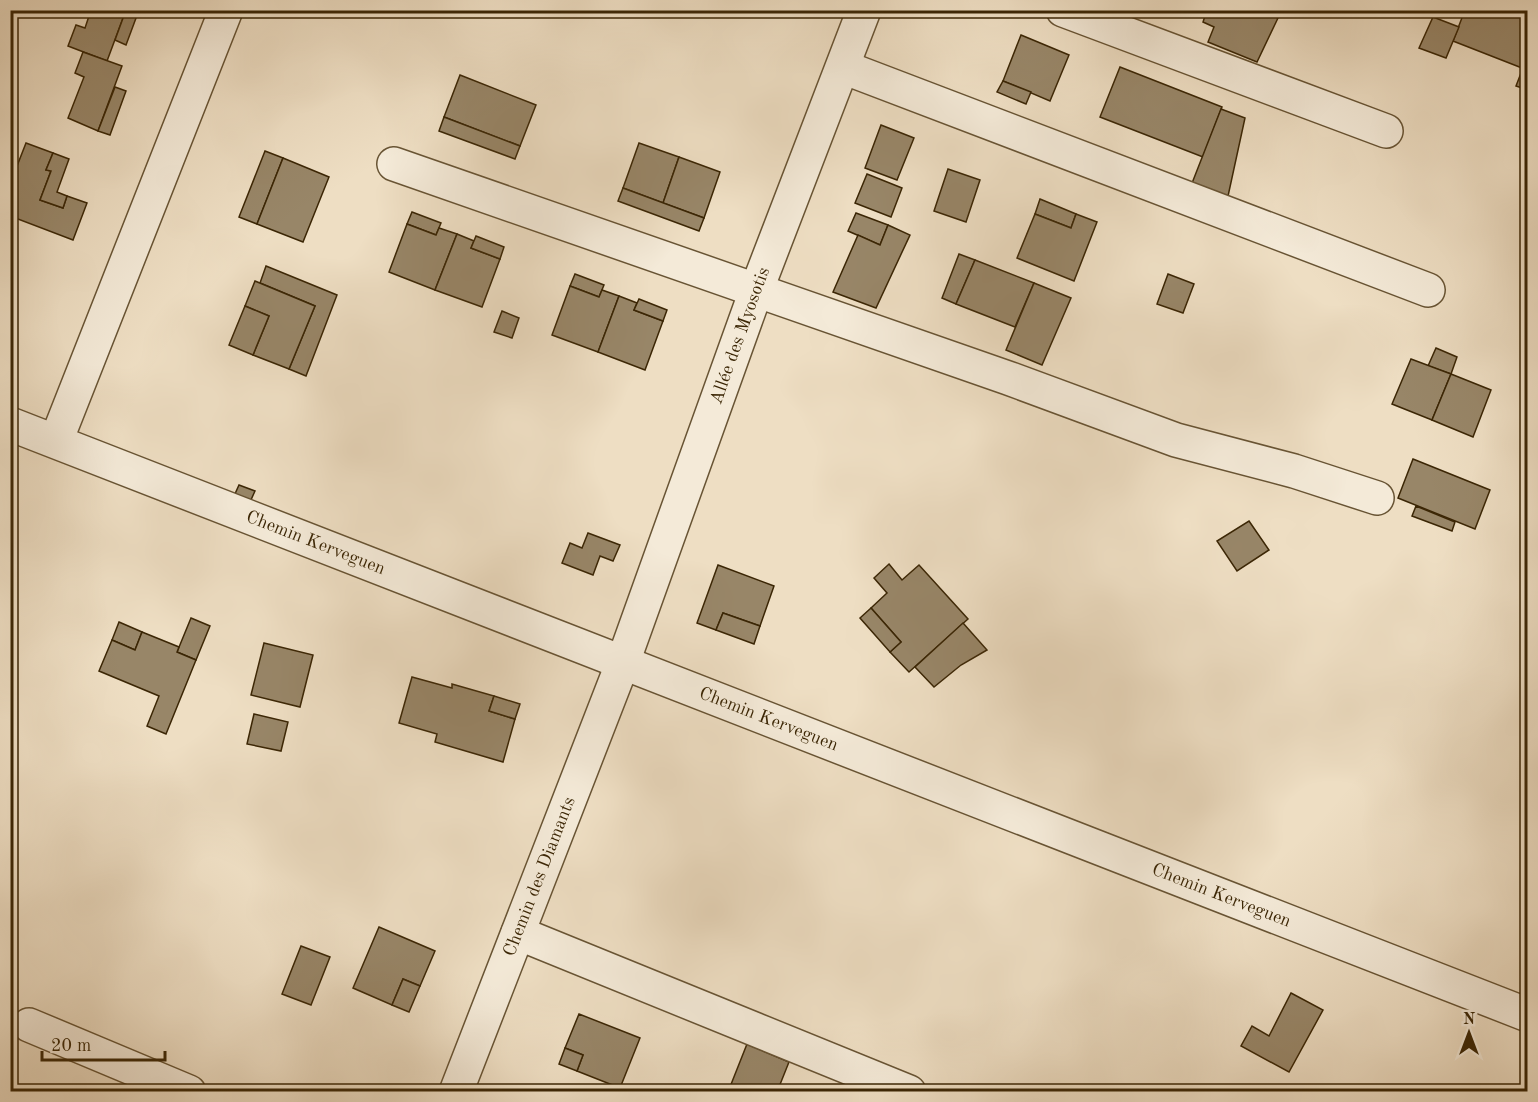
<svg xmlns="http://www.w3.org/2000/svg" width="1538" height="1102" viewBox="0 0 1538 1102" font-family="'Old Standard TT',serif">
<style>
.building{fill:#988668;stroke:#3b2605;stroke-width:1.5}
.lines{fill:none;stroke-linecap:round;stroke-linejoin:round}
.minor-casing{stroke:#685434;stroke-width:36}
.minor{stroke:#f4ead8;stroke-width:33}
.labels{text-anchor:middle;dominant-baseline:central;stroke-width:6;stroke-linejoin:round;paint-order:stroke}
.street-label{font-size:18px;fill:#3b2605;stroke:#f4ead8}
</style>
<rect width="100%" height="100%" fill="#eedec3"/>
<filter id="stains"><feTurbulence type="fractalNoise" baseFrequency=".00333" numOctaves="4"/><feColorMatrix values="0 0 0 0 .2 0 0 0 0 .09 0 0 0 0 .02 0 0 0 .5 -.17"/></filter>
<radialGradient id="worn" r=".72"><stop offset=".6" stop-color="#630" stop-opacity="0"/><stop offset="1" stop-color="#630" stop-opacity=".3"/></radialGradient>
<g class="building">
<polygon points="91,10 126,10 107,61 68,46 76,25 85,28"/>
<polygon points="126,10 139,10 126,45 115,40"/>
<polygon points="1207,10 1257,10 1278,18 1257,62 1208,42 1214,27 1203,22"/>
<polygon points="1465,10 1528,10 1528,55 1522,68 1453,41"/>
<polygon points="1433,17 1459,27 1446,58 1419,48"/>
<polygon points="1021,35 1069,55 1050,101 1003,81"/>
<polygon points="83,52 122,66 98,131 68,118 84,77 75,73"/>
<polygon points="1528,55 1528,90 1516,86"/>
<polygon points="1120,67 1222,107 1203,157 1100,117"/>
<polygon points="460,75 536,105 520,146 444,117"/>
<polygon points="1003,81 1031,92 1026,104 997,92"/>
<polygon points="115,87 126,91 110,135 98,131"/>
<polygon points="1221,109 1245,118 1225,210 1187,196"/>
<polygon points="444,117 520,146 515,159 439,131"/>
<polygon points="881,125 914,138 897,180 865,168"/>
<polygon points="26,143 53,153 46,170 51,171 40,200 63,208 67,196 87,203 73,240 10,216 10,184"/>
<polygon points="639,143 679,157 663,203 623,188"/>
<polygon points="265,151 283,158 257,224 239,217"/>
<polygon points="53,153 69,159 57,192 67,196 63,208 40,200 51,171 46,170"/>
<polygon points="679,157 720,172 704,218 663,203"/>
<polygon points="283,158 329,177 303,242 257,224"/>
<polygon points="948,169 980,180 966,222 934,211"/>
<polygon points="867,174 902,188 891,217 855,203"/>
<polygon points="623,188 704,218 699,231 618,201"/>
<polygon points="1040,199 1076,214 1071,228 1035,214"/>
<polygon points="412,212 441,223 436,235 407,224"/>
<polygon points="856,213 888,225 880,245 848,231"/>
<polygon points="1035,214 1071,228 1076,214 1097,222 1074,281 1017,258"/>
<polygon points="407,224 436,235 439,228 457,234 435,290 389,272"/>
<polygon points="888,225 910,235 876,308 833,292 858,235 880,245"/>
<polygon points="457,234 474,241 471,248 500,259 482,307 435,290"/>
<polygon points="476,236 504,247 500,259 471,248"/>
<polygon points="959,254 975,260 956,304 942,298"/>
<polygon points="975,260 1034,283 1015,327 956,304"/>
<polygon points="266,266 337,295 306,376 289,369 315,306 260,283"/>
<polygon points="575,274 604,285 599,297 570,286"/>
<polygon points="1168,274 1194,284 1183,313 1157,304"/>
<polygon points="255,281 315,306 289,369 253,355 269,316 245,306"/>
<polygon points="1034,283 1071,298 1042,365 1006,350"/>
<polygon points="570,286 599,297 602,290 619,296 598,352 552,335"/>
<polygon points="619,296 637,303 634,310 663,321 645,370 598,352"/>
<polygon points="639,299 667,310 663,321 634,310"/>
<polygon points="245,306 269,316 253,355 229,345"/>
<polygon points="502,311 519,318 512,338 494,332"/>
<polygon points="1436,348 1457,357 1451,374 1428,366"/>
<polygon points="1411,359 1451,374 1432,420 1392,404"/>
<polygon points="1451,374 1491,390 1473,437 1432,420"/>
<polygon points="1413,459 1490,490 1475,529 1398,498"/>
<polygon points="239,485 255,491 250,502 234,496"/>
<polygon points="1416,506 1455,522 1452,531 1412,516"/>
<polygon points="1249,521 1269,550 1237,571 1217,541"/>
<polygon points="588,533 620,545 613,561 600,556 593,575 562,563 570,543 582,548"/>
<polygon points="889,564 902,580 919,565 968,619 909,672 890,652 901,642 871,608 887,593 874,578"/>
<polygon points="718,565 774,586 760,626 723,613 716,630 697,623"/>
<polygon points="871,608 901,642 890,652 860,618"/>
<polygon points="723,613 760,626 754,644 716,630"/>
<polygon points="191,618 210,626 196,660 177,652"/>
<polygon points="119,622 142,632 135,650 112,640"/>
<polygon points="963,623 987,650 961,665 934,687 915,667"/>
<polygon points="142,632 179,647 177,652 196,660 166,734 147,726 159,696 99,671 112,640 135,650"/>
<polygon points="264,643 313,655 300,707 251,695"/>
<polygon points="412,677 452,688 452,684 494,696 489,711 515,719 503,762 435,742 437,734 399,723"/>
<polygon points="494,696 520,704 515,719 489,711"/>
<polygon points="254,714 288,722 281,751 247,744"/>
<polygon points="379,927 435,951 420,986 403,979 392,1005 353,988"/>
<polygon points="301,946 330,957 311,1005 282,994"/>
<polygon points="403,979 420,986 409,1012 392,1005"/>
<polygon points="1291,993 1323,1010 1289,1072 1241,1046 1252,1026 1269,1036"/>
<polygon points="579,1014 640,1038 620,1088 577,1071 583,1055 565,1048"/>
<polygon points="747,1044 789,1062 777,1092 728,1092"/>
<polygon points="565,1048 583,1055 577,1071 559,1064"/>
</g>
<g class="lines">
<defs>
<g id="minor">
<polyline points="1063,10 1386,131"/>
<polyline points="843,67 1428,290"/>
<polyline points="394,164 1008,378 1176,440 1294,471 1377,498"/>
<path id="s1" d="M10,424l1518,591"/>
<polyline points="56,441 226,10"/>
<polyline points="518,933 909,1092"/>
<polyline points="29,1025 189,1092"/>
<path id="s2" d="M456,1092l167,-430 133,-371 108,-281"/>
</g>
</defs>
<use href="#minor" class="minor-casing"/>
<use href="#minor" class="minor"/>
</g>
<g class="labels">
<g class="street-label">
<text stroke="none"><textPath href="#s2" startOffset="808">Allée des Myosotis</textPath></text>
<text stroke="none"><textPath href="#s1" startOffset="328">Chemin Kerveguen</textPath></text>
<text stroke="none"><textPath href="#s1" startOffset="814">Chemin Kerveguen</textPath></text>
<text stroke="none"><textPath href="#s2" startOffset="231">Chemin des Diamants</textPath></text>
<text stroke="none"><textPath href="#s1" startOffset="1300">Chemin Kerveguen</textPath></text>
</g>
</g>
<rect width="1538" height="1102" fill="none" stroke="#eedec3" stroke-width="36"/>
<rect x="12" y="12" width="1514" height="1078" fill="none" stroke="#3b2605" stroke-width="3"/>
<rect x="18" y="18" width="1502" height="1066" fill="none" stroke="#3b2605" stroke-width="1.5"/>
<g transform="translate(1469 1033)" stroke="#f4ead8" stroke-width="4.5" paint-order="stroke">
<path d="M0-4.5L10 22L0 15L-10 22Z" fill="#3b2605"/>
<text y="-9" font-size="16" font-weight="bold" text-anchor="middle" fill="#3b2605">N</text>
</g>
<path d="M42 1051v9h123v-9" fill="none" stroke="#3b2605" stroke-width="3"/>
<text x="51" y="1051" font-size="18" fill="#3b2605" stroke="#f4ead8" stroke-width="4.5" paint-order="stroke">20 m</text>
<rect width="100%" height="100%" filter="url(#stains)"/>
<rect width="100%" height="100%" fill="url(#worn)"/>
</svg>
